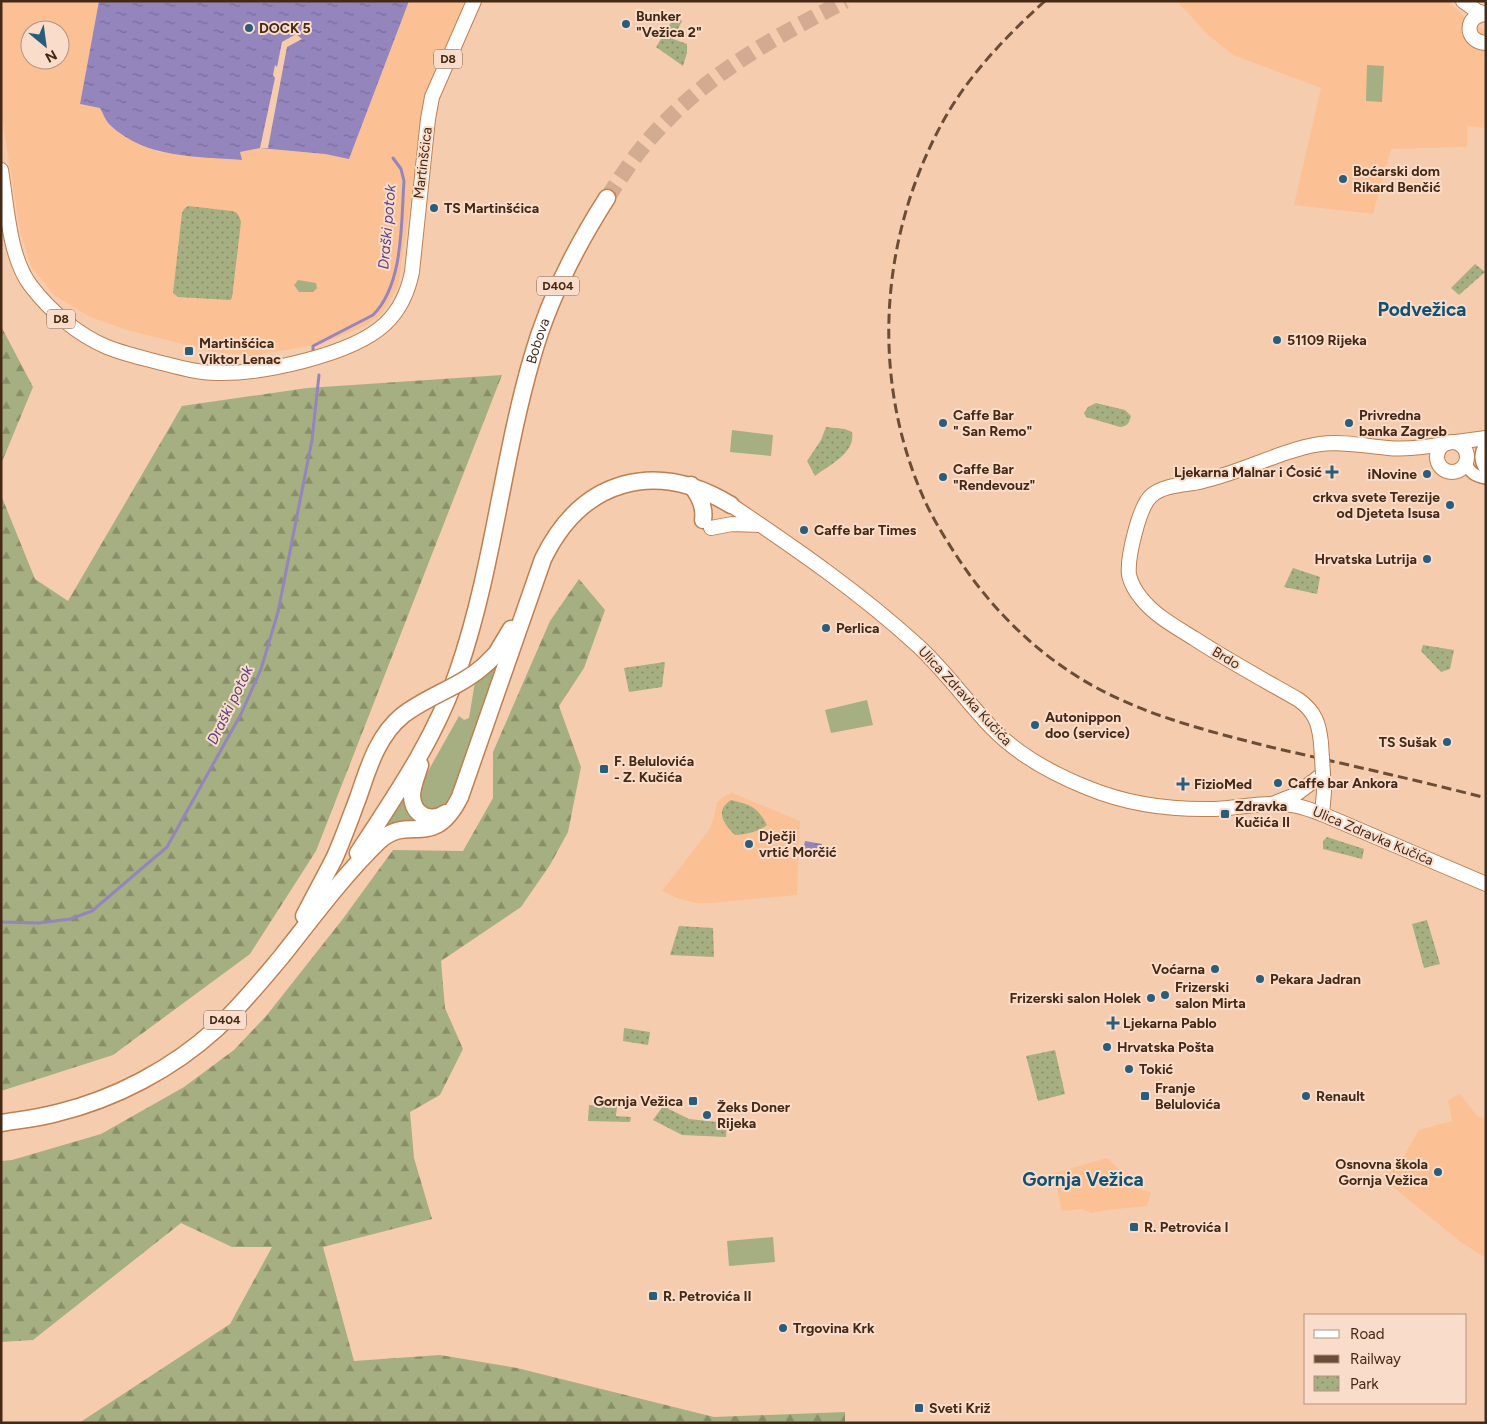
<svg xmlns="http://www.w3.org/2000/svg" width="1487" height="1424" viewBox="0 0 1487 1424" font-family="Figtree,sans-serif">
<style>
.built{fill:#fcc095;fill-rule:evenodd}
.grass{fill:#a6af81}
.forest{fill:url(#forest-firs)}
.park{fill:url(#park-dots)}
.water{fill:url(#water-ripples)}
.pier{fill:#f6ccaf}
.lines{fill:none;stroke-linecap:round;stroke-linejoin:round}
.stream{stroke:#9485bd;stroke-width:3}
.highway-tunnel{stroke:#d2ab90;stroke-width:16;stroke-dasharray:16 8;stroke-linecap:butt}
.minor-casing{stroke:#bf7f4f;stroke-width:14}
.major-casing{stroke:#bf7f4f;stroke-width:16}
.highway-casing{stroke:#bf7f4f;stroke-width:19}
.minor{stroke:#fff;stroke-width:11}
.major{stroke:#fff;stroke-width:14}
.highway{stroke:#fff;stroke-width:16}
.rail{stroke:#6b4d37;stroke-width:3;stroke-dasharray:10 5;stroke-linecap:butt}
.major-bridge-casing{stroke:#bf7f4f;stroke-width:16;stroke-linecap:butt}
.highway-bridge-casing{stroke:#bf7f4f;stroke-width:19;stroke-linecap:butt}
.major-bridge{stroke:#fff;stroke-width:14}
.highway-bridge{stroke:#fff;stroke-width:16}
.poi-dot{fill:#2a5d7a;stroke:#f9dcc9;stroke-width:2}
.labels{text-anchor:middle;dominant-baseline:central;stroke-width:4;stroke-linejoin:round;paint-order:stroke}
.shield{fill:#f9dcc9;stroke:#7a5f4b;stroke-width:1}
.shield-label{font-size:12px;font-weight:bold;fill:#442915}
.poi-label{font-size:14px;font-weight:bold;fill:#442915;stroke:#f9dcc9;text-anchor:start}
.street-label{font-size:14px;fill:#442915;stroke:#f9dcc9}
.water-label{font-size:15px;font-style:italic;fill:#563f85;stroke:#f9dcc9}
.district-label{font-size:19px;font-weight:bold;fill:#135171;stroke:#f9dcc9}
</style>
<defs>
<pattern id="forest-firs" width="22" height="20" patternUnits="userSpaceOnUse" patternTransform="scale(1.25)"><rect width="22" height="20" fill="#a6af81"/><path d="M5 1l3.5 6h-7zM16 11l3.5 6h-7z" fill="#898e68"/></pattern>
<pattern id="park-dots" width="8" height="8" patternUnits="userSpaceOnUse" patternTransform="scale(1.25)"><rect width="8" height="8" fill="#a6af81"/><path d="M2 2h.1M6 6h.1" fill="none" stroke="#898e68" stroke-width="1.8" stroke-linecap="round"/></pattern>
<pattern id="water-ripples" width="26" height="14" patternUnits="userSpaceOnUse" patternTransform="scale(1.25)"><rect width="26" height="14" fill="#9485bd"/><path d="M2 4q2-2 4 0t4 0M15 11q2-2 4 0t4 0" fill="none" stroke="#7a6d98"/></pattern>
</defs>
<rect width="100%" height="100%" fill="#f6ccaf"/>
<g class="built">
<path d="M1,1h98l-19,103 20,4 8,15 50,29 84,8 -2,-8 20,-4 65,6 24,5 60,-158h54l-3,19 -25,48 -9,28 -28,190 -15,26 -16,13 -46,19 -70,12 -37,-4 -84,-21 -40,-14 -36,-22 -22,-27 -12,-36 -19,-121zM30,30h30v30h-30z"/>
<polygon points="1177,1 1448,1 1469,21 1486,31 1486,128 1467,126 1467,147 1391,149 1373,214 1294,205 1321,88 1233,55 1207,34"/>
<polygon points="732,793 800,821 797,895 712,903 695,903 679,899 662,891 709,830 714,817 717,802 726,795"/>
<polygon points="1460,1094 1478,1117 1486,1118 1486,1258 1462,1243 1383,1179 1399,1164 1419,1130 1452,1121 1448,1100"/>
<polygon points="1107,1158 1127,1176 1125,1186 1151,1192 1147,1206 1107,1210 1092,1213 1082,1209 1062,1211 1054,1173"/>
</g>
<g class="grass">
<polygon points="1367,65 1384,66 1382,102 1366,101"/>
<polygon points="298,280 316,283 317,288 313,292 299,292 294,285"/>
<polygon points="732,430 773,435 771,456 730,452"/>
<path d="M495,663l3,2 -42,126 -13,17c-12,2 -18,2 -24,-9l3,-17 37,-66 5,4 5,-2 6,-36z"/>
<polygon points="867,700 873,725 831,733 825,710"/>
<polygon points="410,790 423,822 384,829"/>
<polygon points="773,1237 775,1262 729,1266 727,1241"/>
</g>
<g class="forest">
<polygon points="1,326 33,387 1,464"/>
<polygon points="502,375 316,851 250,954 113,1055 1,1091 1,495 35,579 68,601 182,406 307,388"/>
<polygon points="579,579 605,610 584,668 559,706 581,767 568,832 550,865 521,907 441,961 445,1008 463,1049 440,1095 410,1112 414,1158 432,1219 323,1247 354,1361 440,1355 517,1368 714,1417 845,1412 845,1423 79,1423 230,1324 272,1247 232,1247 181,1223 33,1340 1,1342 1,1161 12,1160 101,1134 184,1087 234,1050 267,1015 342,920 393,850 463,851 493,798 493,752 550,621"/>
</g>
<g class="park">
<polygon points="675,16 682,21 673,39 687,44 687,53 683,66 656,47"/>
<path d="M188,206l44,5c6,1 7,5 9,11l-9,76 -2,2 -52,-3 -5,-4 9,-80 2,-4z"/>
<polygon points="1475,264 1485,272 1459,295 1451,288"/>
<path d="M1096,403l29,7 6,6c-2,7 -3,10 -11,11l-34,-10 -2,-4 4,-6z"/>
<path d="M826,427l19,2 7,3c4,21 -23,33 -37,44l-8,-15 14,-21z"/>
<polygon points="1293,568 1320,577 1317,594 1284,587"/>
<polygon points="1423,645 1454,650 1450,669 1441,672 1421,651"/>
<polygon points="665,662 662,687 629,692 624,668"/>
<path d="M731,800c19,5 26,6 36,25 -10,7 -20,9 -32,10 -11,-11 -21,-24 -4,-35z"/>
<polygon points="1327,837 1364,849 1362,859 1323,849 1323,841"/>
<polygon points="1427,920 1440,964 1424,968 1412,924"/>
<polygon points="679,926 713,928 714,957 670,955"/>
<polygon points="624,1028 650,1032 648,1045 623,1041"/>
<polygon points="1055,1050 1065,1094 1038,1101 1026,1056"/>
<polygon points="589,1105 617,1106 616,1116 631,1117 630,1122 588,1121"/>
<polygon points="663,1106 689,1119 727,1123 726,1137 682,1135 653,1120"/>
</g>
<g class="water">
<path d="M99,1h310l-60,158 -24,-5 -65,-6 -20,4 2,8c-46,-4 -96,-1 -132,-35 -5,-5 -7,-12 -10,-17l-20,-4z"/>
<polygon points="805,841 822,844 820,854 803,851"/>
</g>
<polygon class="pier" points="296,34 302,39 287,47 268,148 260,148 275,78 273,75 275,65 277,67 282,42"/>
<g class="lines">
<g class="stream">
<path d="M313,350v-4l60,-31c31,-31 28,-93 31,-134l-3,-12 -8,-11"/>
<polyline points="1,922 39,923 70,919 92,911 167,847 241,714 261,669 278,612 312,440 319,375"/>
</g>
<path class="highway-tunnel" d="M607,198c13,-19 25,-39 40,-56 57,-67 122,-102 198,-141"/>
<defs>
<g id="minor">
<path d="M1486,443c-6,9 -7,18 0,27"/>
<path d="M1466,463c4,10 9,13 20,15"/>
</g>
<g id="major">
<polyline points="1463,1 1477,11 1486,14"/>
<path d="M1486,14c-22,1 -22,28 0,29"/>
<path d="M1,170c6,35 8,88 30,116 19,25 47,49 76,61 15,6 31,10 47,14 20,5 42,12 63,12 45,1 135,-18 168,-49 15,-14 23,-32 27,-52l16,-153 4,-22 42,-96"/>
<polyline points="1456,442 1486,438"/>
<circle cx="1452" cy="457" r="15"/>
<path d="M731,505c64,43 128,87 185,139 28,25 50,57 76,84 26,27 61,46 96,60 39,16 84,22 126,21 27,-1 56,-9 83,-3 9,2 17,5 25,8l164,70"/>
<polyline points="711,528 732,524 760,525"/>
<path d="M1321,743c-2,-20 -6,-31 -22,-43 -35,-20 -70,-39 -104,-61 -19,-12 -40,-23 -54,-41 -5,-6 -10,-15 -12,-23 -2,-17 10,-68 22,-79 11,-10 29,-11 43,-13 44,-8 83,-32 126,-39 23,-3 45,2 68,4 20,2 40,-1 60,-5"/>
<polyline points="1277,802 1295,795 1323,774"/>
<polyline points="1322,814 1324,792 1323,774"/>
</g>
<g id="highway">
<path d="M691,485c8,10 14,23 12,35"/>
<polyline points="487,663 496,654 511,629"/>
<path d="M420,765c-3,10 -8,21 -8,31 1,20 19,27 34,17"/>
<path id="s1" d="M358,853c38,-58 78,-116 100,-182 35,-101 44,-210 74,-313 16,-57 43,-110 75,-160"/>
<polyline points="304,916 334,859"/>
<path d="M1,1123c19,-3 38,-5 56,-10 58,-14 115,-44 159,-84 24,-22 45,-48 66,-73 31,-39 61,-80 97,-115 31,-28 54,10 81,-44l83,-238c39,-80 112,-100 188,-54"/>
</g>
</defs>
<use href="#minor" class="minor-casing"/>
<use href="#major" class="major-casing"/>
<use href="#highway" class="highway-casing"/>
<use href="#minor" class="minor"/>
<use href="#major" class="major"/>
<use href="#highway" class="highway"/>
<path class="rail" d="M1045,1c-41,37 -80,78 -105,126 -61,115 -69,253 -16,372 8,18 19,36 30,53 32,50 73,93 124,125 58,36 122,52 188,69 73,17 147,33 220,52"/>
<defs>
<polyline id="major-bridge" points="1321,743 1323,774"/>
<path id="highway-bridge" d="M334,859c9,-20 16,-40 24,-61 10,-29 19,-62 45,-83 26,-20 60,-29 84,-52"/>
</defs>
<use href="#major-bridge" class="major-bridge-casing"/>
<use href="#highway-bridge" class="highway-bridge-casing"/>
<use href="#major-bridge" class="major-bridge"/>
<use href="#highway-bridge" class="highway-bridge"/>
</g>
<g class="poi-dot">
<circle cx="626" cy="24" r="5"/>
<circle cx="249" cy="28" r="5"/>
<circle cx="1343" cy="179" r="5"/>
<circle cx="434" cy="208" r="5"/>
<circle cx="1277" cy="340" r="5"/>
<rect x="184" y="346" width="10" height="10" rx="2.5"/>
<circle cx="943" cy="423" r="5"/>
<circle cx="1349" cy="423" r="5"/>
<path d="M1329.5 464.5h5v5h5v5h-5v5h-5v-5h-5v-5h5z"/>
<circle cx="1427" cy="474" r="5"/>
<circle cx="943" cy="477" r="5"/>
<circle cx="1450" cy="505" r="5"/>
<circle cx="804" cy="530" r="5"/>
<circle cx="1427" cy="559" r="5"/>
<circle cx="826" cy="628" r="5"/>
<circle cx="1035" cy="725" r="5"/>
<circle cx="1447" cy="742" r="5"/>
<rect x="599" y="764" width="10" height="10" rx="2.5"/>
<circle cx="1278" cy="783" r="5"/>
<path d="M1180.5 776.5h5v5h5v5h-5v5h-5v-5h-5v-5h5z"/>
<rect x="1220" y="809" width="10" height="10" rx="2.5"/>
<circle cx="749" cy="844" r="5"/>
<circle cx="1215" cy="969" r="5"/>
<circle cx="1260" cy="979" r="5"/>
<circle cx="1165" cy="995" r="5"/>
<circle cx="1151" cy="998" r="5"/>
<path d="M1110.5 1015.5h5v5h5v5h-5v5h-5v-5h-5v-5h5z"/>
<circle cx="1107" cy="1047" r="5"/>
<circle cx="1129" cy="1069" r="5"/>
<rect x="1140" y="1091" width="10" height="10" rx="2.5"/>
<circle cx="1306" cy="1096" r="5"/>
<rect x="688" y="1096" width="10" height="10" rx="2.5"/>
<circle cx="707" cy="1115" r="5"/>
<circle cx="1438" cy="1172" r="5"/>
<rect x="1129" y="1222" width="10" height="10" rx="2.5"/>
<rect x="648" y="1291" width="10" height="10" rx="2.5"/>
<circle cx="783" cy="1328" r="5"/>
<rect x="914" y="1403" width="10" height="10" rx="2.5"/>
</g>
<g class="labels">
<g class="shield">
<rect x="434" y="49.5" width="28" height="19" rx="4"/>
<rect x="537" y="276.5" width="42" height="19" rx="4"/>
<rect x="47" y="309.5" width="28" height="19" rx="4"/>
<rect x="204" y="1010.5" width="42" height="19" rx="4"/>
</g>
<g class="shield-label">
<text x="448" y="59">D8</text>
<text x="558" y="286">D404</text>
<text x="61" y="319">D8</text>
<text x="225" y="1020">D404</text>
</g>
<g class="poi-label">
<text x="636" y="16">Bunker<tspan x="636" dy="16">"Vežica 2"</tspan></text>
<text x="259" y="28">DOCK 5</text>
<text x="1353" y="171">Boćarski dom<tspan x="1353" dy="16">Rikard Benčić</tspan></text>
<text x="444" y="208">TS Martinšćica</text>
<text x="1287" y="340">51109 Rijeka</text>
<text x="199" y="343">Martinšćica<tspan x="199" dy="16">Viktor Lenac</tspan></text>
<text x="953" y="415">Caffe Bar<tspan x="953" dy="16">" San Remo"</tspan></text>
<text x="1359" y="415">Privredna<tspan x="1359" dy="16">banka Zagreb</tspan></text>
<text x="953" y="469">Caffe Bar<tspan x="953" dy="16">"Rendevouz"</tspan></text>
<text x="1322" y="472" text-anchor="end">Ljekarna Malnar i Ćosić</text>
<text x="1417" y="474" text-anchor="end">iNovine</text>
<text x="1440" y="497" text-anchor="end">crkva svete Terezije<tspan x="1440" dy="16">od Djeteta Isusa</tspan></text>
<text x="814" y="530">Caffe bar Times</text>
<text x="1417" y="559" text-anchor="end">Hrvatska Lutrija</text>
<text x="836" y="628">Perlica</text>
<text x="1045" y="717">Autonippon<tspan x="1045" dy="16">doo (service)</tspan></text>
<text x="1437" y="742" text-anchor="end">TS Sušak</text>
<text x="614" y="761">F. Belulovića<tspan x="614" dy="16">- Z. Kučića</tspan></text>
<text x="1288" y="783">Caffe bar Ankora</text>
<text x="1194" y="784">FizioMed</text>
<text x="1235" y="806">Zdravka<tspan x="1235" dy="16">Kučića II</tspan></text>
<text x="759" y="836">Dječji<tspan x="759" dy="16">vrtić Morčić</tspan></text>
<text x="1205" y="969" text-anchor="end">Voćarna</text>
<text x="1270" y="979">Pekara Jadran</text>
<text x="1175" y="987">Frizerski<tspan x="1175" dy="16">salon Mirta</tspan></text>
<text x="1141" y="998" text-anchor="end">Frizerski salon Holek</text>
<text x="1123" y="1023">Ljekarna Pablo</text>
<text x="1117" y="1047">Hrvatska Pošta</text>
<text x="1139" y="1069">Tokić</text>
<text x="1155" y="1088">Franje<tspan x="1155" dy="16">Belulovića</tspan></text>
<text x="1316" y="1096">Renault</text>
<text x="683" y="1101" text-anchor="end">Gornja Vežica</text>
<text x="717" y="1107">Žeks Doner<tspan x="717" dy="16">Rijeka</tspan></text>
<text x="1428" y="1164" text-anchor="end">Osnovna škola<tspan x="1428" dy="16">Gornja Vežica</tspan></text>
<text x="1144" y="1227">R. Petrovića I</text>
<text x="663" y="1296">R. Petrovića II</text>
<text x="793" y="1328">Trgovina Krk</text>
<text x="929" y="1408">Sveti Križ</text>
</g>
<g class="street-label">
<text transform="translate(423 163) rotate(-83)">Martinšćica</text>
<text stroke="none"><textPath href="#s1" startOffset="548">Bobova</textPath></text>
<text transform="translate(1226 658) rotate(31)">Brdo</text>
<text transform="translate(965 696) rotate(47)">Ulica Zdravka Kučića</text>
<text transform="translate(1373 836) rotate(23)">Ulica Zdravka Kučića</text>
</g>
<g class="water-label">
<text transform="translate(387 227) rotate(-85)">Draški potok</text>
<text transform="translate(230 705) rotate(-64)">Draški potok</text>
</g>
<g class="district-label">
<text x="1422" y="309">Podvežica</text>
<text x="1083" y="1179">Gornja Vežica</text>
</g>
</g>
<rect width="1487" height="1424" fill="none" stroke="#442915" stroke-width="5"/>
<rect x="1304" y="1314" width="162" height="90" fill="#f9dcc9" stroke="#b19481"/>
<rect x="1314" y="1330" width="25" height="8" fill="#ffffff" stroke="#b19481"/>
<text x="1350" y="1339" font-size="15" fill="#442915">Road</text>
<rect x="1314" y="1355" width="25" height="8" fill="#6b4d37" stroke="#b19481"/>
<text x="1350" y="1364" font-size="15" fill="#442915">Railway</text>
<rect x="1314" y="1376" width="25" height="15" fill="url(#park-dots)" stroke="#b19481"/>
<text x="1350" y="1389" font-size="15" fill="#442915">Park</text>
<g transform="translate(45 45) rotate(151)"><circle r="24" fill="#f9dcc9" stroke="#b19481"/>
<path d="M0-4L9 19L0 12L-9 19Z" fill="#2a5d7a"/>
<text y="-8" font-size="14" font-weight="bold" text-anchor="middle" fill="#442915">N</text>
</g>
</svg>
